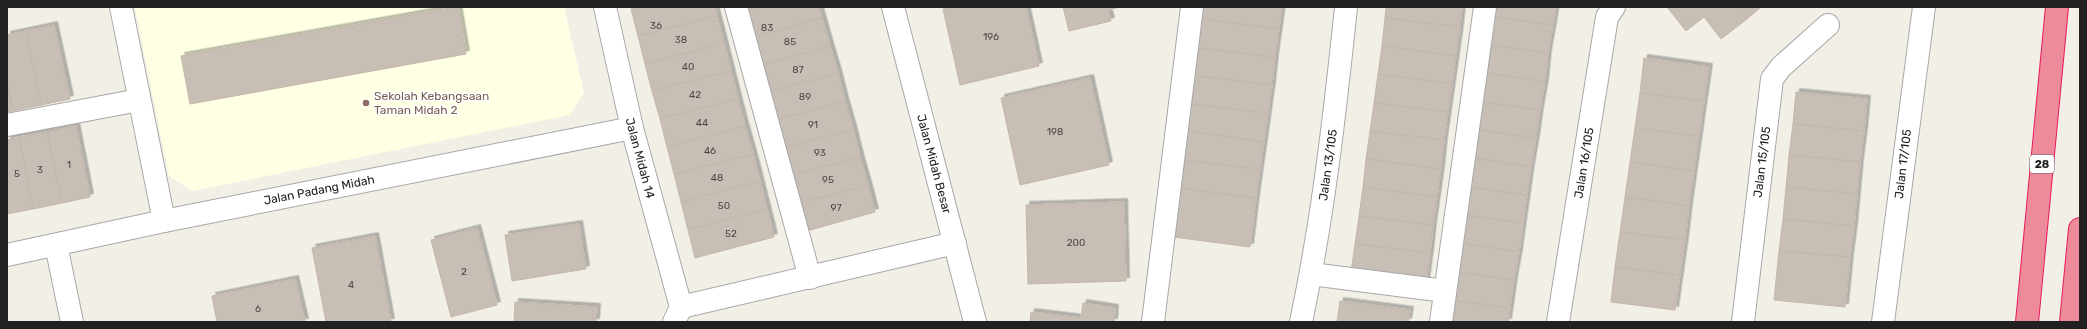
<svg xmlns="http://www.w3.org/2000/svg" width="2087" height="329" viewBox="0 0 2087 329" font-family="Rubik,sans-serif">
<style>
.education{fill:#feffe3}
.building{fill:#c7beb6;stroke:#c5b6a8;filter:url(#shadow)}
.lines{fill:none;stroke-linecap:round;stroke-linejoin:round}
.minor-casing{stroke:#a8a8a8;stroke-width:24}
.highway-casing{stroke:#e71d5c;stroke-width:24}
.minor{stroke:#fff;stroke-width:22}
.highway{stroke:#ed8b9a;stroke-width:22}
.education-dot{fill:#8d6e63;stroke:#fff;stroke-width:1.5}
.labels{text-anchor:middle;dominant-baseline:central;stroke-width:3;stroke-linejoin:round;paint-order:stroke}
.number-label{font-size:10px;fill:#4a4846}
.shield{fill:#fff;stroke:#646464;stroke-width:1}
.shield-label{font-size:11px;font-weight:bold;fill:#212121}
.education-label{font-size:12px;fill:#785e54;stroke:#fff;text-anchor:start}
.street-label{font-size:12px;fill:#212121;stroke:#fff}
</style>
<defs>
<filter id="shadow"><feDropShadow dx="3.5" dy="-3.5" stdDeviation="0" flood-color="#0004"/></filter>
</defs>
<rect width="100%" height="100%" fill="#f2efe7"/>
<polygon class="education" points="135,7 564,7 584,92 570,115 192,191 169,176"/>
<g class="building">
<polygon points="456,7 458,7 466,54 190,104 181,56"/>
<polygon points="638,7 715,7 717,16 638,36 631,9"/>
<polygon points="755,7 819,7 822,18 751,38 743,10"/>
<polygon points="951,7 1026,7 1039,66 960,85 943,9"/>
<polygon points="1063,7 1120,7 1108,10 1111,21 1069,31"/>
<polygon points="1204,7 1282,7 1279,29 1202,19"/>
<polygon points="1386,7 1462,7 1460,27 1385,18"/>
<polygon points="1490,7 1556,7 1553,25 1489,16"/>
<polygon points="1667,7 1738,7 1747,19 1721,39 1704,17 1686,31"/>
<polygon points="1738,7 1761,7 1747,19"/>
<polygon points="717,16 724,43 645,64 638,36"/>
<polygon points="1489,16 1553,25 1548,53 1485,44"/>
<polygon points="822,18 830,46 758,66 751,38"/>
<polygon points="1385,18 1460,27 1456,56 1382,46"/>
<polygon points="1202,19 1279,29 1275,57 1198,48"/>
<polygon points="54,25 70,99 41,105 26,31"/>
<polygon points="26,31 41,105 13,111 7,83 7,35"/>
<polygon points="724,43 731,71 652,91 645,64"/>
<polygon points="1485,44 1548,53 1545,82 1480,72"/>
<polygon points="830,46 838,73 766,93 758,66"/>
<polygon points="1382,46 1456,56 1452,84 1378,74"/>
<polygon points="1198,48 1275,57 1272,85 1195,76"/>
<polygon points="1644,58 1709,67 1704,101 1640,93"/>
<polygon points="731,71 738,99 660,119 652,91"/>
<polygon points="1480,72 1545,82 1540,110 1476,101"/>
<polygon points="838,73 845,101 773,121 766,93"/>
<polygon points="1378,74 1452,84 1448,112 1374,103"/>
<polygon points="1195,76 1272,85 1268,113 1191,104"/>
<polygon points="1090,78 1109,165 1020,185 1001,98"/>
<polygon points="7,83 13,111 7,112"/>
<polygon points="1796,92 1867,99 1864,131 1793,124"/>
<polygon points="1640,93 1704,101 1699,136 1635,128"/>
<polygon points="738,99 745,126 667,147 660,119"/>
<polygon points="845,101 853,129 781,149 773,121"/>
<polygon points="1476,101 1540,110 1536,138 1472,129"/>
<polygon points="1374,103 1448,112 1444,140 1370,131"/>
<polygon points="1191,104 1268,113 1264,142 1187,131"/>
<polygon points="1793,124 1864,131 1860,162 1789,155"/>
<polygon points="76,126 90,197 62,203 47,132"/>
<polygon points="745,126 753,154 674,174 667,147"/>
<polygon points="1635,128 1699,136 1694,171 1630,162"/>
<polygon points="853,129 860,157 788,176 781,149"/>
<polygon points="1472,129 1536,138 1531,167 1468,157"/>
<polygon points="1187,131 1264,142 1260,169 1183,160"/>
<polygon points="1370,131 1444,140 1441,169 1366,159"/>
<polygon points="47,132 62,203 33,209 19,137"/>
<polygon points="19,137 33,209 7,214 7,140"/>
<polygon points="753,154 760,181 681,202 674,174"/>
<polygon points="1789,155 1860,162 1857,194 1786,187"/>
<polygon points="860,157 868,185 796,204 788,176"/>
<polygon points="1468,157 1531,167 1527,195 1463,186"/>
<polygon points="1366,159 1441,169 1437,197 1363,187"/>
<polygon points="1183,160 1260,169 1256,198 1179,188"/>
<polygon points="1630,162 1694,171 1689,206 1625,197"/>
<polygon points="760,181 767,209 688,230 681,202"/>
<polygon points="868,185 875,212 803,232 796,204"/>
<polygon points="1463,186 1527,195 1523,223 1459,214"/>
<polygon points="1363,187 1437,197 1433,225 1359,216"/>
<polygon points="1786,187 1857,194 1854,226 1783,219"/>
<polygon points="1179,188 1256,198 1250,247 1173,237"/>
<polygon points="1625,197 1689,206 1685,240 1620,232"/>
<polygon points="1124,202 1126,281 1028,284 1026,205"/>
<polygon points="767,209 774,237 695,258 688,230"/>
<polygon points="1459,214 1523,223 1519,252 1454,242"/>
<polygon points="1359,216 1433,225 1430,253 1355,244"/>
<polygon points="1783,219 1854,226 1850,257 1779,251"/>
<polygon points="579,224 586,269 512,281 505,235"/>
<polygon points="477,228 497,305 451,317 431,240"/>
<polygon points="1620,232 1685,240 1680,275 1615,267"/>
<polygon points="375,236 391,322 326,322 312,248"/>
<polygon points="1454,242 1519,252 1514,280 1451,271"/>
<polygon points="1355,244 1430,253 1426,282 1351,272"/>
<polygon points="1779,251 1850,257 1845,307 1774,300"/>
<polygon points="1615,267 1680,275 1675,310 1611,302"/>
<polygon points="1451,271 1514,280 1510,308 1446,299"/>
<polygon points="295,279 305,322 217,322 212,296"/>
<polygon points="1446,299 1510,308 1508,322 1443,322"/>
<polygon points="1340,301 1410,310 1408,322 1337,322"/>
<polygon points="515,302 597,307 596,322 514,322"/>
<polygon points="1083,303 1115,308 1114,322 1030,322 1031,312 1081,318"/>
</g>
<g class="lines">
<defs>
<g id="minor">
<polyline points="121,7 164,221"/>
<polyline points="605,7 632,128 681,307 674,322"/>
<polyline points="736,7 810,278"/>
<polyline points="893,7 975,322"/>
<polyline points="7,125 139,100"/>
<polyline points="56,245 72,322"/>
<polyline points="7,255 164,221 632,128"/>
<polyline points="1311,274 1445,291"/>
<polyline points="681,307 955,243"/>
<polyline points="1153,322 1192,7"/>
<path d="M1301,322c22,-104 34,-209 45,-315"/>
<polyline points="1441,322 1485,7"/>
<polyline points="1558,322 1607,17 1614,7"/>
<polyline points="1743,322 1772,79 1781,67 1828,25"/>
<polyline points="1883,322 1924,7"/>
</g>
<g id="highway">
<polyline points="2027,322 2057,7"/>
<polyline points="2071,322 2080,229"/>
</g>
</defs>
<use href="#minor" class="minor-casing"/>
<use href="#highway" class="highway-casing"/>
<use href="#minor" class="minor"/>
<use href="#highway" class="highway"/>
</g>
<circle class="education-dot" cx="366" cy="103" r="4"/>
<g class="labels">
<g class="number-label">
<text x="656" y="26">36</text>
<text x="767" y="28">83</text>
<text x="991" y="37">196</text>
<text x="681" y="40">38</text>
<text x="790" y="42">85</text>
<text x="688" y="67">40</text>
<text x="798" y="70">87</text>
<text x="695" y="95">42</text>
<text x="805" y="97">89</text>
<text x="702" y="123">44</text>
<text x="813" y="125">91</text>
<text x="1055" y="132">198</text>
<text x="710" y="151">46</text>
<text x="820" y="153">93</text>
<text x="69" y="165">1</text>
<text x="40" y="170">3</text>
<text x="17" y="174">5</text>
<text x="717" y="178">48</text>
<text x="828" y="180">95</text>
<text x="724" y="206">50</text>
<text x="836" y="208">97</text>
<text x="731" y="234">52</text>
<text x="1076" y="243">200</text>
<text x="464" y="272">2</text>
<text x="351" y="285">4</text>
<text x="258" y="309">6</text>
</g>
<rect class="shield" x="2030" y="155" width="24" height="18" rx="3"/>
<g class="shield-label">
<text x="2042" y="164">28</text>
</g>
<g class="education-label">
<text x="374" y="96">Sekolah Kebangsaan<tspan x="374" dy="14">Taman Midah 2</tspan></text>
</g>
<g class="street-label">
<text transform="translate(640 158) rotate(75)">Jalan Midah 14</text>
<text transform="translate(1762 162) rotate(-83)">Jalan 15/105</text>
<text transform="translate(1584 163) rotate(-81)">Jalan 16/105</text>
<text transform="translate(934 164) rotate(75)">Jalan Midah Besar</text>
<text transform="translate(1903 164) rotate(-83)">Jalan 17/105</text>
<text transform="translate(1328 165) rotate(-82)">Jalan 13/105</text>
<text transform="translate(319 190) rotate(-11)">Jalan Padang Midah</text>
</g>
</g>
<rect width="2087" height="329" fill="none" stroke="#212121" stroke-width="16"/>
</svg>
